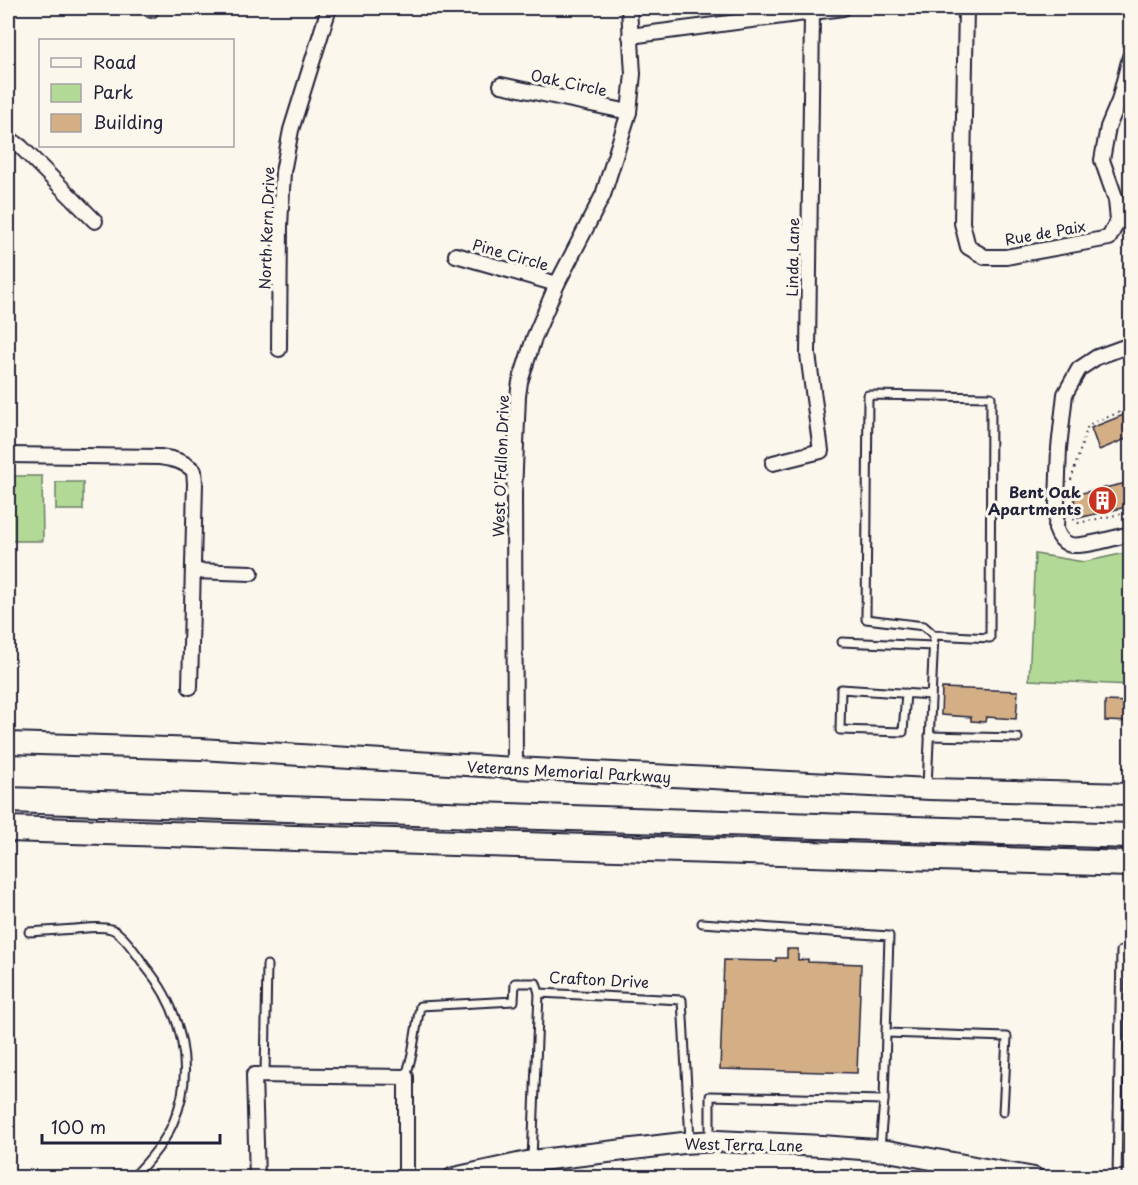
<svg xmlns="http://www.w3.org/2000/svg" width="1138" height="1185" viewBox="0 0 1138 1185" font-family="'Playpen Sans',sans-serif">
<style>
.park{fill:#b2da96;stroke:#6a7e68;stroke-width:1.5}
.building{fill:#d4af86;stroke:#22223b;stroke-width:1.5}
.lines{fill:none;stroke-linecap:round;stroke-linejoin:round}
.lane-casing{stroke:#22223b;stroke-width:11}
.street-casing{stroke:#22223b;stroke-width:18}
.secondary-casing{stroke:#22223b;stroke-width:24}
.highway-casing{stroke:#22223b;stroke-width:28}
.path{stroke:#22223b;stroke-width:2;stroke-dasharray:1.5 4.5;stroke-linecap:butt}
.lane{stroke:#fbf7ec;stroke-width:7}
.street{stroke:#fbf7ec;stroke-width:14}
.secondary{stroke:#fbf7ec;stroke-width:20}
.highway{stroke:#fbf7ec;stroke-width:24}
.labels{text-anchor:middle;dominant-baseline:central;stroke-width:6;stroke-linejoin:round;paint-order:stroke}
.street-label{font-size:15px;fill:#22223b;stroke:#fbf7ec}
.poi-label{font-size:15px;font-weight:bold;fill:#22223b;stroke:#fbf7ec;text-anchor:end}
</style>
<rect width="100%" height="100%" fill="#fbf7ec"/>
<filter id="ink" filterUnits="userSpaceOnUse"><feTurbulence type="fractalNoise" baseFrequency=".0167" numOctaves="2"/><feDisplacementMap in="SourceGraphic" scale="12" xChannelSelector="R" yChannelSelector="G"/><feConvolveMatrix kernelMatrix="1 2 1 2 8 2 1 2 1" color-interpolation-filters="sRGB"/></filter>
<g filter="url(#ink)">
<g class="park">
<polygon points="8,476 42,476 43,541 8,541"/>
<rect x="56" y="482" width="27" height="28"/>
<polygon points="1130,552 1130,685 1029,680 1035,554 1084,562"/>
</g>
<g class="building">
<polygon points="1131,412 1131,437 1099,450 1091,428"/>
<polygon points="1131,482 1131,506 1078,518 1073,495"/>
<polygon points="942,688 1018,691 1016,719 986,717 985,722 971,721 971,717 941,715"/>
<polygon points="1105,701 1131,702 1131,722 1105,721"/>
<polygon points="787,949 798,949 798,960 808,959 808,962 861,964 857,1073 720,1069 724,960 776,961 776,958 787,958"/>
</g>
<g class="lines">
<defs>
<g id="lane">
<polyline points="842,642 933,646"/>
<polyline points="906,693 903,732 840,730 841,689 931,695"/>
<polyline points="929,736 1018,738"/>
<polyline points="927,786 934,635 990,638 991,397 868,395 866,619 924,626 934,635"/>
<polyline points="702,923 889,936 884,1100 880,1148"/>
<path d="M29,932c16,-1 31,-2 46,-3 12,-1 25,-3 36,0 11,3 27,27 34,37 36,43 52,104 28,157 -9,21 -25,39 -41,55"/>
<polyline points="886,1033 1007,1037 1003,1112"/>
<polyline points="265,1075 267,965"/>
<polyline points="406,1077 412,1054 420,1006 514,1001 515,983 536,983 539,993"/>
<polyline points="710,1139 710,1096 884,1100"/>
<polyline points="532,1159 539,993 682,1000 690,1140"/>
<polyline points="1117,1178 1121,951"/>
</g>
<g id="street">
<polyline points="151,8 151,10"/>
<polyline points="966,8 962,223 968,247 985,257 1006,257 1109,238 1118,220 1116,200 1102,160 1108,127 1119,101 1130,57"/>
<polyline points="630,36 843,8"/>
<polyline points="501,85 629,112"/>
<polyline points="8,138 21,147 95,221"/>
<polyline points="456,255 557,284"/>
<path d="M1130,345l-33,12 -18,12 -14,25 -6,54 -3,81c2,6 5,12 12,15 10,5 50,-7 62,-10"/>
<polyline points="279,349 280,226 283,172 291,130 329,8"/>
<path d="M8,455l152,2c13,2 24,4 34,14l1,12 -5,204"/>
<polyline points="773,463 821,451 808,354 812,12"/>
<polyline points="193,571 251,573"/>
<polyline points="515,768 514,493 518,396 520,382 534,338 557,284 603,195 629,112 633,74 629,8"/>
<polyline points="257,1178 254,1075 406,1077 406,1178"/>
</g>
<g id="secondary">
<polyline points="8,743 200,749 515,768 930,789 1130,794"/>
<polyline points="454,1178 532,1161 683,1143 717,1141 822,1146 888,1151 1034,1178"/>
</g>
<g id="highway">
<polyline points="8,800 1130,836"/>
<polyline points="8,829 1130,864"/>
</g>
</defs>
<use href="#lane" class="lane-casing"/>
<use href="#street" class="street-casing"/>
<use href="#secondary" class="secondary-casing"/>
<use href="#highway" class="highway-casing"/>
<g class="path">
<polyline points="1071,480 1088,425 1130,408"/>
<polyline points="1069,515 1078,523 1130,512"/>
</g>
<use href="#lane" class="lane"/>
<use href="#street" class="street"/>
<use href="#secondary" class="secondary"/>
<use href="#highway" class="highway"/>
</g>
</g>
<defs>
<symbol id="building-disc" viewBox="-11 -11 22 22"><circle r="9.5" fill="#c8321e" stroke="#fbf7ec"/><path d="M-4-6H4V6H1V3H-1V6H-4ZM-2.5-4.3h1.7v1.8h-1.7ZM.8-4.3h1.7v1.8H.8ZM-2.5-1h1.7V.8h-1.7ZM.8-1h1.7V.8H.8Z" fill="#fff"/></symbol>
</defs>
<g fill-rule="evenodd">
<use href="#building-disc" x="1086" y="484" width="33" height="33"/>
</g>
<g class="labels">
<g class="street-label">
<text transform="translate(569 82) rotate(12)">Oak Circle</text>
<text transform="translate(266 228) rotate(-88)">North Kern Drive</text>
<text transform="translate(1045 232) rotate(-10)">Rue de Paix</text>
<text transform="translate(511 254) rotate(16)">Pine Circle</text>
<text transform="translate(792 257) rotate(-89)">Linda Lane</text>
<text transform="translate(500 466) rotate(-88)">West O'Fallon Drive</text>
<text transform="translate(569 771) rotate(3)">Veterans Memorial Parkway</text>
<text transform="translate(599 979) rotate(3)">Crafton Drive</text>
<text transform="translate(744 1144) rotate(1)">West Terra Lane</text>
</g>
<g class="poi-label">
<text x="1081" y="491">Bent Oak<tspan x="1081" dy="17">Apartments</tspan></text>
</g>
</g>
<rect width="1138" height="1185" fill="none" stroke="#fbf7ec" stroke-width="30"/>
<rect x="15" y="15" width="1108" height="1155" fill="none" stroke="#22223b" stroke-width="2" filter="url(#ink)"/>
<rect x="39" y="39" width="195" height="108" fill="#fbf7ec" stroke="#a4a2a5" stroke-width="1.5"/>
<rect x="51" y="58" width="30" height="9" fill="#fbf7ec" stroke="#a4a2a5" stroke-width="1.5"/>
<text x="93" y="69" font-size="18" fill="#22223b">Road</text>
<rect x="51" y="84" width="30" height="18" fill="#b2da96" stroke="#a4a2a5" stroke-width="1.5"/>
<text x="93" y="99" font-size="18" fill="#22223b">Park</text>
<rect x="51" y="114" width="30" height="18" fill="#d4af86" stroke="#a4a2a5" stroke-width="1.5"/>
<text x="93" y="129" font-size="18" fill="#22223b">Building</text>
<path d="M42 1134v9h178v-9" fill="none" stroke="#22223b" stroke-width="3"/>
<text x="51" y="1134" font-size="18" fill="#22223b" stroke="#fbf7ec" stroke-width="4.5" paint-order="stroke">100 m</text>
</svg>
